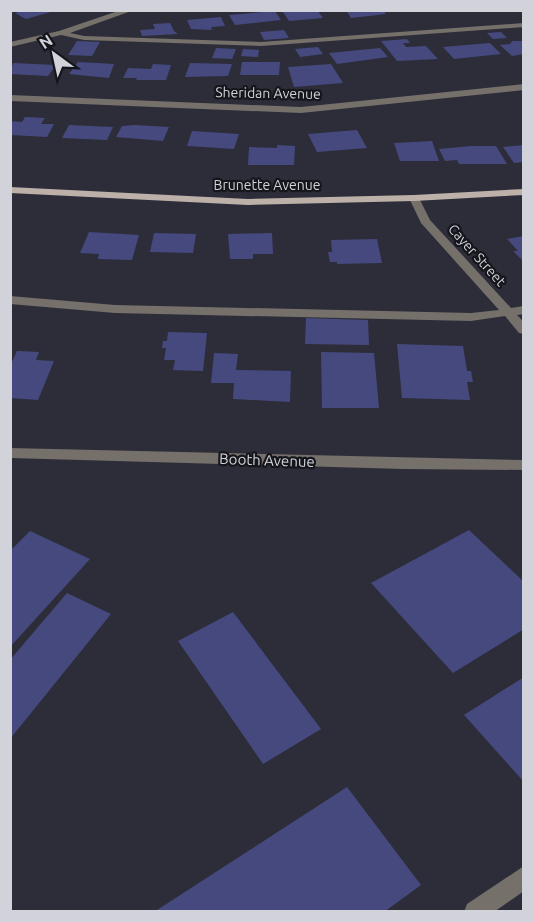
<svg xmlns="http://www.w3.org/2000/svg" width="534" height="922" viewBox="0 0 534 922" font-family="Ubuntu,sans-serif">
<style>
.building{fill:#46497e}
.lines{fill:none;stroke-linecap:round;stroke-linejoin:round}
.minor{fill:#76706b;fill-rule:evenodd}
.major{fill:#bdb0a8;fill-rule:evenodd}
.labels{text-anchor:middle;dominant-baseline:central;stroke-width:4.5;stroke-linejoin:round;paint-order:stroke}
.far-street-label{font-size:14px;fill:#d1d2da;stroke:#15161b}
.street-label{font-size:15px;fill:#d1d2da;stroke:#15161b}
</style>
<rect width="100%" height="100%" fill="#2c2d39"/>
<g class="building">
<polygon points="25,10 54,10 54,11 26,19 15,13"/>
<polygon points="317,10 323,18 289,21 283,12"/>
<polygon points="346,10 383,10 386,14 351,18"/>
<polygon points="275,11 281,20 235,25 229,15"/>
<polygon points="221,17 225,26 211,27 212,30 191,29 187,20"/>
<polygon points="170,23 174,31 178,34 142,36 140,30 155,29 153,24"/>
<polygon points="284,30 289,38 264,40 260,32"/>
<polygon points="501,32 507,38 493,39 487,33"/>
<polygon points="407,39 410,43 403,43 406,47 426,46 438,59 397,61 381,41"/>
<polygon points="77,41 100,42 92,56 68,55"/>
<polygon points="513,41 524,41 524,54 512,56 500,45 511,44 510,43"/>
<polygon points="490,43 501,54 454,59 443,47"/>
<polygon points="318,47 323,54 300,57 295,49"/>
<polygon points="216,48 236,49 232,59 212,58"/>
<polygon points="380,48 388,57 337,64 329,53"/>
<polygon points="243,49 259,50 258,57 241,56"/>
<polygon points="78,62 114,64 109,78 69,74"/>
<polygon points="242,62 280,62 279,75 240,75"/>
<polygon points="13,63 56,65 48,76 10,74"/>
<polygon points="190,63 232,64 228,76 185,77"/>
<polygon points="153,64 171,65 166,80 136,80 137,78 123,78 128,68 151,69"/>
<polygon points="331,64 343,83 294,87 288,67"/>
<polygon points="25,117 45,118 41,124 54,124 47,137 10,135 10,121 22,122"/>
<polygon points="69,125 113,127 107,140 62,138"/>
<polygon points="135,125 169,127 163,141 116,137 122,126"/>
<polygon points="357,130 367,148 317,152 308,134"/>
<polygon points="192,131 239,134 234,149 187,146"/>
<polygon points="432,141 439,161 400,161 394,143"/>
<polygon points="277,145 295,146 294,165 248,165 249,147 277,148"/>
<polygon points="524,145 524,162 514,163 503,147"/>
<polygon points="471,146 496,146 507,164 459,164 457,160 445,161 439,149"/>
<polygon points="89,232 139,235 132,260 98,259 99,254 80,253"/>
<polygon points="154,233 196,234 193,253 150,252"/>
<polygon points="272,233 273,254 253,254 253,259 230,259 228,234"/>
<polygon points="524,236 524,262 513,251 518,251 507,239"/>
<polygon points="377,239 382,263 337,264 337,262 330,262 328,252 332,252 331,240"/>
<polygon points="306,318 368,320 369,345 305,344"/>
<polygon points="168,332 207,333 203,371 173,370 175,360 164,360 166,348 162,348 163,341 167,341"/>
<polygon points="397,344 463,346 467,371 471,371 473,382 467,382 470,400 402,398"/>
<polygon points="17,351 39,352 36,360 54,361 38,400 10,398 10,366"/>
<polygon points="321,352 374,353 379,408 322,408"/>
<polygon points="214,353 238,354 236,370 291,371 290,402 233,399 234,383 211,383"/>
<polygon points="469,530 524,582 524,629 453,673 371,583"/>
<polygon points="30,531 90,559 10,647 10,546 13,548"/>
<polygon points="67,593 111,614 10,739 10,660"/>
<polygon points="233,612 321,729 263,764 178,641"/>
<polygon points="524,677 524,782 464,715"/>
<polygon points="347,787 421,885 384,912 154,912"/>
</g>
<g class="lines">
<g class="minor">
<polygon points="121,10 134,10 70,33 84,36 261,42 524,23 524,27 261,46 84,40 61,35 10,47 10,42 59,31"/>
<polygon points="524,84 524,90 301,113 10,101 10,95 301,107"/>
<polygon points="414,195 419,198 430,220 511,308 524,306 524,314 517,315 524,322 524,334 519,333 505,316 471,321 115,313 10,304 10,296 115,305 471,313 499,310 421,223 409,198"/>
<polygon points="10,448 524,460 524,470 403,469 10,458"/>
<polygon points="524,866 524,891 494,912 464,912 467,904"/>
</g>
<polygon class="major" points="10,187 248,199 414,195 524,189 524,195 414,201 248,205 10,193"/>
</g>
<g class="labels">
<g class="far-street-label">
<text transform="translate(268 93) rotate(1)">Sheridan Avenue</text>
<text x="267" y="185">Brunette Avenue</text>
<text transform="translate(477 255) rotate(48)">Cayer Street</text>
</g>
<g class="street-label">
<text transform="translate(267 460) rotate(2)">Booth Avenue</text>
</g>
</g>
<rect width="534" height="922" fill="none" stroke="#d1d2da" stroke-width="24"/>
<g transform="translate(54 54) rotate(327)" stroke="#15161b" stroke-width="4.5" paint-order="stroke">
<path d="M0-4.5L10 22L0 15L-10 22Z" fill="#d1d2da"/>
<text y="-9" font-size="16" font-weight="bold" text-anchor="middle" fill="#d1d2da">N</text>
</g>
</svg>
